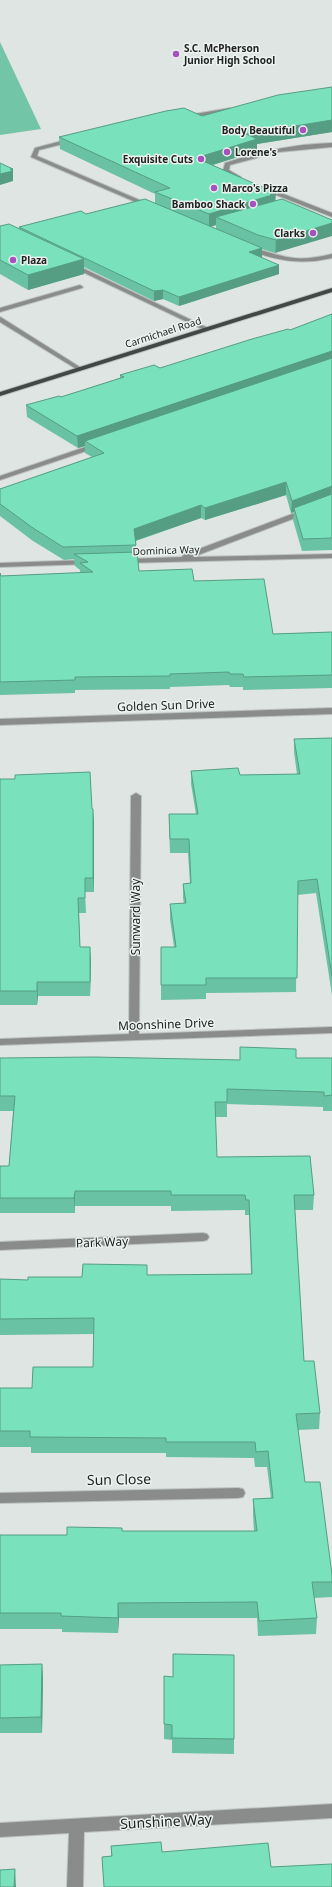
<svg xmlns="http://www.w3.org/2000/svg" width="332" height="1887" viewBox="0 0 332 1887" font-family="'Noto Sans',sans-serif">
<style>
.green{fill:#72c6a7}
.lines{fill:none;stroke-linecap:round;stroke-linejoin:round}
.service-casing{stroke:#bcc2bf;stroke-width:2}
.minor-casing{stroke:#bcc2bf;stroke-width:2}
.primary-casing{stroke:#bcc2bf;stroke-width:2}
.service{fill:#898c8b;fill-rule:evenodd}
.minor{fill:#898c8b;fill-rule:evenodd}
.primary{fill:#424745;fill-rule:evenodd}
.wall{fill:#69c2a3;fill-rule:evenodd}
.shaded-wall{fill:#559e84}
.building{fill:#7ae1bd;stroke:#559e84}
.poi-dot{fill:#a751be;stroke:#ebf2ef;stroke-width:1.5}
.labels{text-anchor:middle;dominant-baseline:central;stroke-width:3;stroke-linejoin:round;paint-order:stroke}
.far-poi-label{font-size:10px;font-weight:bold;fill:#212422;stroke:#ebf2ef;text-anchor:start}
.far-street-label{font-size:10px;fill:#212422;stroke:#ebf2ef}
.street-label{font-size:12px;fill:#212422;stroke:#ebf2ef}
.near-street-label{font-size:14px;fill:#212422;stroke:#ebf2ef}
</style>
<rect width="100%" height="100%" fill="#dee5e2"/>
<polygon class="green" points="0,42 41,129 0,135"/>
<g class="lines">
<defs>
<g id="service">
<polygon points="230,108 232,109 232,111 186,118 183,116"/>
<polygon points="73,138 76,140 75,141 39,150 37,156 151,205 151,207 147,207 31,157 35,148"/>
<path d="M332,143v4l-53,5 -49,13 -1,5 12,7v2h-4l-14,-8 2,-8c35,-12 70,-19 107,-20z"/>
<polygon points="263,186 332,213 332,217 261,189 261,187"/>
<path d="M251,247c34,10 44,16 81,7v4c-30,7 -55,3 -83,-8l-1,-1z"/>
<polygon points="72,263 208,328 209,329 204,330 70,266 69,265"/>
<polygon points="80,285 83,287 82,288 0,312 0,308"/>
<polygon points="0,317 2,318 83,369 78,370 0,322"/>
</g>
<g id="minor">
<polygon points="94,444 101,446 0,480 0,476"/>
<polygon points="332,499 332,504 193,557 332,554 332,558 126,563 122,561 126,559 182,557 183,555"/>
<polygon points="88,560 91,560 91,564 0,567 0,563"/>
<polygon points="332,708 332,714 0,725 0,719"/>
<polygon points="136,793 141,796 139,1034 332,1027 332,1033 0,1045 0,1039 129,1034 131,796"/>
<polygon points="203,1233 207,1234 209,1237 207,1240 203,1241 0,1250 0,1242"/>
<polygon points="238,1488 243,1489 245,1493 243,1497 238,1498 0,1503 0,1493"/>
<polygon points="332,1804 332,1818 84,1832 83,1887 67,1887 69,1833 0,1837 0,1823"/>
</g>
<polygon id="primary" points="332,288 332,292 0,396 0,392"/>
</defs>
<use href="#service" class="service-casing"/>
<use href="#minor" class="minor-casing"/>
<use href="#primary" class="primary-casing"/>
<use href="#service" class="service"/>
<use href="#minor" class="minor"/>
<use href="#primary" class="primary"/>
</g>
<g class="wall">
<path d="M332,87v45l-75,12v7l-44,14 62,36 7,-2 -7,54 -13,-4v8h-1l18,17 -100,32 -16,-7 -9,2 -70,-34v7l-56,16 -28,-16v-48l19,3v-2l67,-13 69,-11v-9l-95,-45 -1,-12 143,-21zM216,225v4l-5,-2z"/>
<polygon points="332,314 332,550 302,551 293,520 294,512 291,513 286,495 205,520 201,518 136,541 136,552 139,571 194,581 273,634 332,632 332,688 243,690 243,687 230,687 229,685 170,687 170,689 75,690 75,693 0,695 0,573 1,576 80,573 80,570 75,566 74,559 64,560 33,541 0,516 0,489 92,457 85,453 85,446 78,448 27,417 26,405 61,397 120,378 120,375 160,368 290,330"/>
<polygon points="332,738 332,995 316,893 297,895 296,992 206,993 206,999 161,1000 161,947 174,947 170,919 170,904 184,904 183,898 183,884 190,883 188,853 170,853 169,828 169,814 196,814 191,784 191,771 240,775 297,774 294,752 294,739"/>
<polygon points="0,779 92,809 94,822 94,892 85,892 86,913 79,913 80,947 91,961 90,996 38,996 37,1005 0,1005"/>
<polygon points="0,1058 240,1060 296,1058 332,1058 332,1111 323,1111 323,1107 227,1104 227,1117 215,1117 217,1157 314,1195 313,1210 295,1210 304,1361 320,1413 319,1429 298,1430 305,1482 332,1575 332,1597 314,1598 317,1618 316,1634 258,1636 257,1618 119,1618 118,1633 62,1632 62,1629 0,1629 0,1535 67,1535 122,1531 254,1531 253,1515 253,1499 271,1498 267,1467 255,1467 254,1458 166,1457 166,1453 31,1453 31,1447 0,1447 0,1388 32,1388 93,1367 94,1334 0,1335 0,1279 28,1280 82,1277 148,1275 251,1274 249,1215 245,1215 245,1210 171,1211 171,1206 75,1206 75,1213 0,1213 0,1166 9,1166 13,1111 0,1111"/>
<polygon points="42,1664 43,1679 42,1733 0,1733 0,1665"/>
<polygon points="164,1676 234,1739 234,1754 172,1753 172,1740 164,1739"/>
<polygon points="111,1846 162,1852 271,1867 332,1887 104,1887 102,1857 111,1856"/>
</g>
<g class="shaded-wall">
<polygon points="332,120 332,132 257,144 257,151 196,170 196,158 246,134"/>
<polygon points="10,169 13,169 13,181 0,185 0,174"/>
<polygon points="276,193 275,206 216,217 216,225 209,227 209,214"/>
<polygon points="332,223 332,236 275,253 276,240"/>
<polygon points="262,248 262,257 249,261 249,252"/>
<polygon points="84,259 84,274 28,290 28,275"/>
<polygon points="279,265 279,274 179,306 179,297"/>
<polygon points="163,290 163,299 154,301 154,291"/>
<polygon points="332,351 332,363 85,441 85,446 78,448 77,436"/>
<polygon points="286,482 286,495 205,520 205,508"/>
<polygon points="332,486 331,498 294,508 294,512 291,513 292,501"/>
<polygon points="201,505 201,518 134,541 134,529"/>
<polygon points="93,809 94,822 94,892 93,878"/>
<polygon points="90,947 91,961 90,996"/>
<polygon points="37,982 38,996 37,1005"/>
<polygon points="75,1191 75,1213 74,1198"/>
<polygon points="118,1603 119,1618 118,1633"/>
<polygon points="42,1664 43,1679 42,1733 41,1717"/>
<polygon points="15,1869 16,1887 14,1887"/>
</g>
<g class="building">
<polygon points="332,87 332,120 246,134 257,139 196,158 276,193 270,194 272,195 209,214 155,192 170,188 59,137 166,111 184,108 202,116 278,95"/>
<polygon points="0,163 13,169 10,169 13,171 0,174"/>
<polygon points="145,199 262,248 249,252 279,265 179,297 163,290 154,291 19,227 81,211 86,214"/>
<polygon points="282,199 332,220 332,223 276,240 258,235 216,217"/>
<polygon points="9,224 84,259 28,275 0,260 0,226"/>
<polygon points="332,314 332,351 77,436 26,405 59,396 61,397 124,377 120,375 154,365 160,368 252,339 288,329 290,330"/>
<polygon points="332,358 332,486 292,501 286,482 205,508 201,505 134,529 136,545 63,547 33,528 0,504 0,489 104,453 85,441"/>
<polygon points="332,494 332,538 303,539 294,508"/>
<polygon points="137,552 139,571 192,569 194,581 264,579 273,634 332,632 332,675 244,677 243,674 230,674 229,672 170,674 170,676 75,677 75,680 0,682 0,573 1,576 93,572 80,563 88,562 74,554"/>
<polygon points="332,738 332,976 317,879 298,881 297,978 206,978 206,985 161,985 161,947 176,947 170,904 186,903 183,884 191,883 189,839 170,839 169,814 198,814 191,771 238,768 240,775 300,774 294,739"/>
<polygon points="90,772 92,809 93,809 93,878 85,878 85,898 78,898 80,947 90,947 90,982 37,982 37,991 0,991 0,779 15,779 15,775"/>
<polygon points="240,1047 296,1049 296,1058 332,1058 332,1095 324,1096 324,1092 227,1089 227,1102 215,1102 217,1157 310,1156 314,1195 294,1195 304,1361 314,1361 320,1413 296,1414 305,1482 320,1482 332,1575 332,1582 312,1582 317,1618 259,1621 257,1602 118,1603 118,1618 61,1616 61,1613 0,1613 0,1535 67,1535 67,1527 122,1528 122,1531 257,1531 253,1499 273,1498 268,1451 256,1452 255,1442 166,1442 166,1438 30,1437 30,1431 0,1431 0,1388 32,1388 33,1367 93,1367 94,1318 0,1319 0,1279 28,1280 28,1277 82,1277 83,1264 147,1265 147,1275 252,1274 249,1200 246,1200 245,1195 171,1195 171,1191 75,1191 74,1198 0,1198 0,1166 9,1166 15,1096 0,1096 0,1058 93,1057 240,1060"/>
<polygon points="173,1654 234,1655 234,1739 172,1738 172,1725 164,1724 164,1676 173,1677"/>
<polygon points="42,1664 41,1717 0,1718 0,1665"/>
<polygon points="161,1842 162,1852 268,1843 271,1867 332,1864 332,1887 104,1887 102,1857 112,1856 111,1846"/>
<polygon points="15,1869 14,1887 0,1887 0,1870"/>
</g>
<g class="poi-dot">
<circle cx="176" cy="54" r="4"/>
<circle cx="303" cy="130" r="4"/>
<circle cx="227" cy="152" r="4"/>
<circle cx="201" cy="159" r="4"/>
<circle cx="214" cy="188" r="4"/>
<circle cx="253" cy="204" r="4"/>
<circle cx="313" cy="233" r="4"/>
<circle cx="13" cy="260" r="4"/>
</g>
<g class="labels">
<g class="far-poi-label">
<text x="184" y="48">S.C. McPherson<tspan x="184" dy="12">Junior High School</tspan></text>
<text x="295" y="130" text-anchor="end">Body Beautiful</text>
<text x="235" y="152">Lorene's</text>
<text x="193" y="159" text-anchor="end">Exquisite Cuts</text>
<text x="222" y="188">Marco's Pizza</text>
<text x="245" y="204" text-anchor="end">Bamboo Shack</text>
<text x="305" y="233" text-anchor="end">Clarks</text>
<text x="21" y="260">Plaza</text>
</g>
<g class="far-street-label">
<text transform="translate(163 332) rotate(-18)">Carmichael Road</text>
<text transform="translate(166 550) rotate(-2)">Dominica Way</text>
</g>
<g class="street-label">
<text transform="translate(166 705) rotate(-2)">Golden Sun Drive</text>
<text transform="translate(135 917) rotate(-90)">Sunward Way</text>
<text transform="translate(166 1024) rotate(-2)">Moonshine Drive</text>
<text transform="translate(102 1242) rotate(-2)">Park Way</text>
</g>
<g class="near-street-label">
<text transform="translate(119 1479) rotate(-1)">Sun Close</text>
<text transform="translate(166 1821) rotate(-3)">Sunshine Way</text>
</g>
</g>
</svg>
